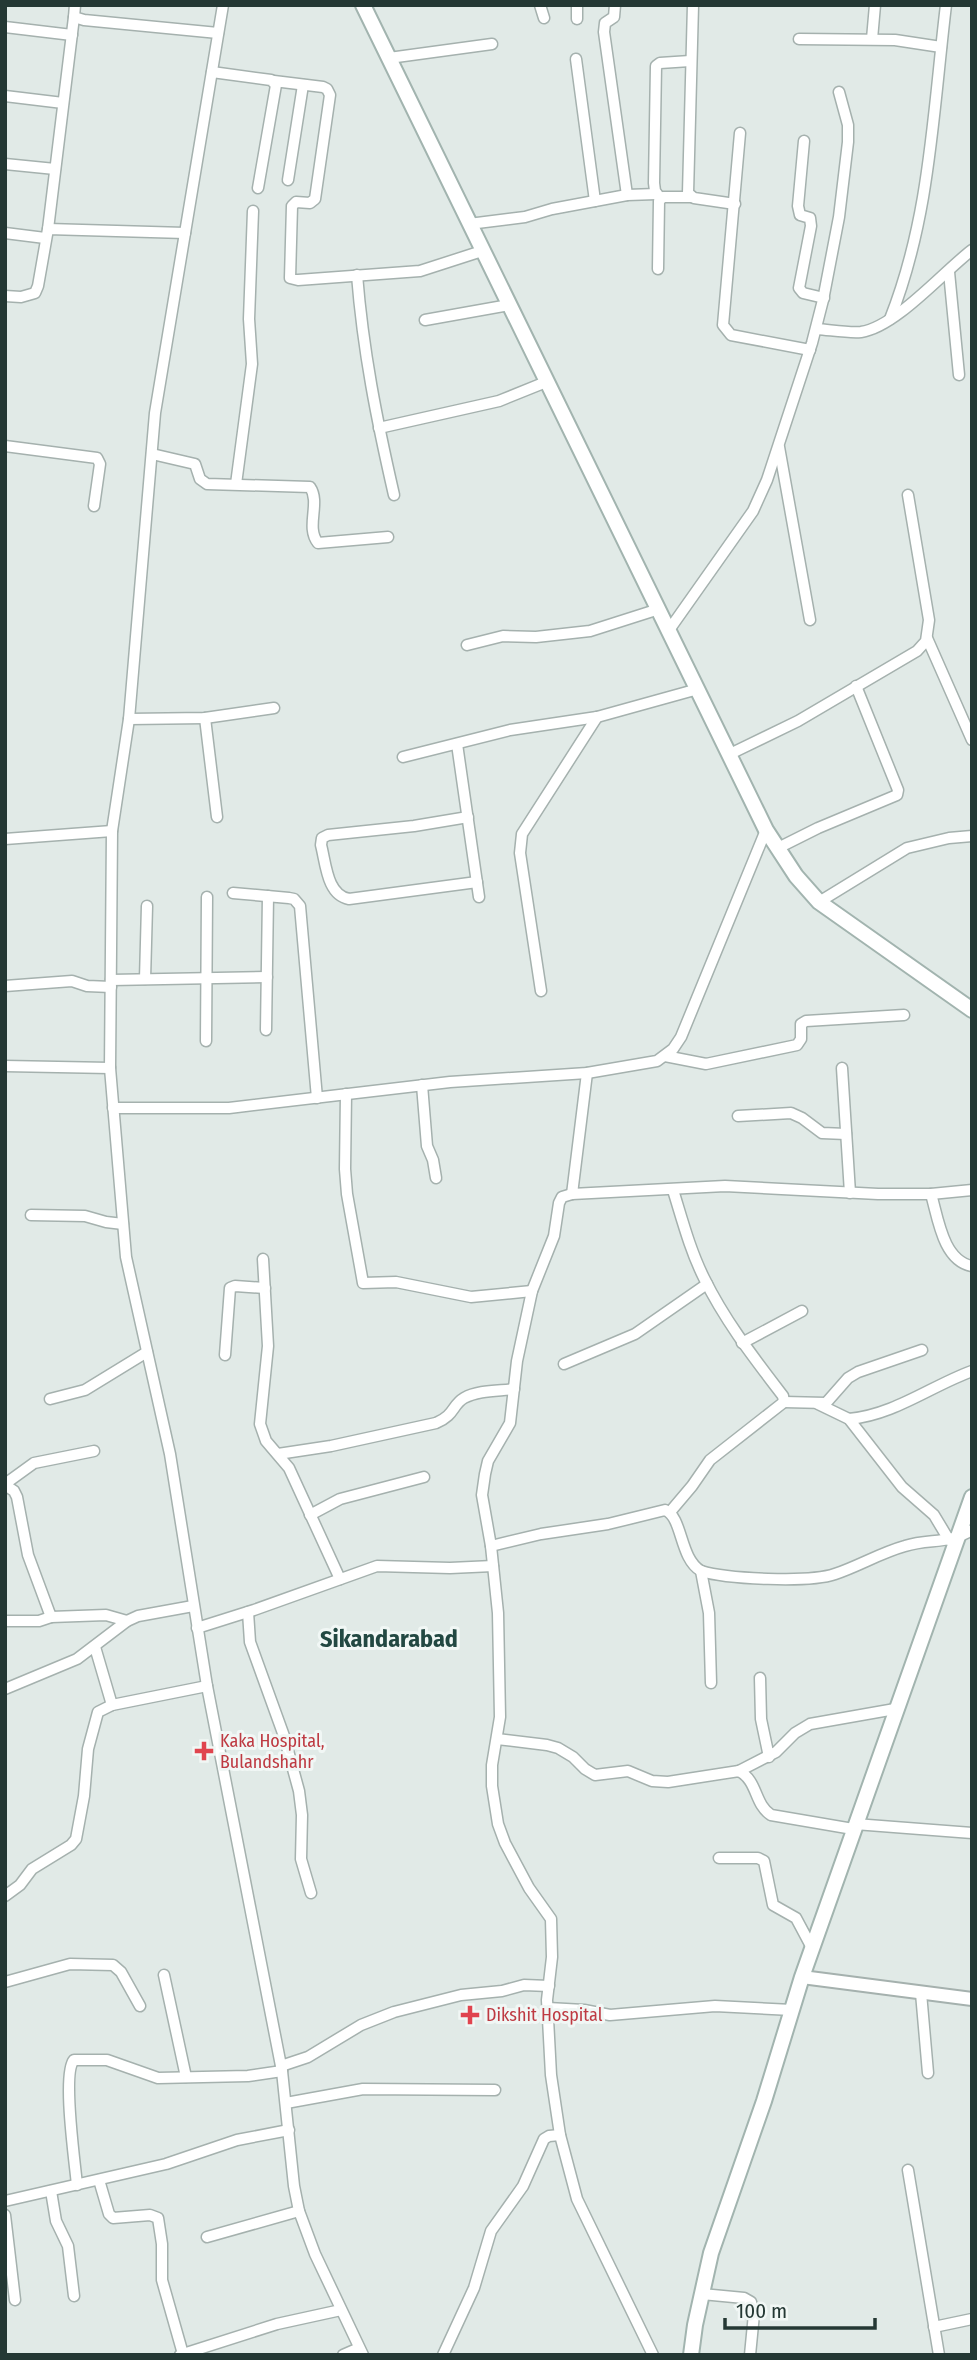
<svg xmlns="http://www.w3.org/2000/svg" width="977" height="2360" viewBox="0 0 977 2360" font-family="'Fira Sans Condensed',sans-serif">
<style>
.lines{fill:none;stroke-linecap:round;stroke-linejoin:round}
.minor-casing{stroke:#a5b1ae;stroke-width:13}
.tertiary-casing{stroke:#a5b1ae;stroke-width:16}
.secondary-casing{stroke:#a2b4af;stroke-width:18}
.minor{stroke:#fff;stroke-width:10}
.tertiary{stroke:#fff;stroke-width:12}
.secondary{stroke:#fff;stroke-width:14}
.health-dot{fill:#e0444e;stroke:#f1f7f5;stroke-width:2.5}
.labels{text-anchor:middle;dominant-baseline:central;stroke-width:6;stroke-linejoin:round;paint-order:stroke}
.health-label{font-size:18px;fill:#be3a42;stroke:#f1f7f5;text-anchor:start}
.district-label{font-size:24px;font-weight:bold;fill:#224842;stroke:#f1f7f5}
</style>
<rect width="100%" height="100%" fill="#e1eae7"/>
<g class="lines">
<defs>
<g id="minor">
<polyline points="75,5 74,17 84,20 218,33"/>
<polyline points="223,5 155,413 129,719 112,831 110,1068 126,1257 170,1454 207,1686 282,2071 294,2186 299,2211 315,2254 363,2355"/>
<polyline points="540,5 544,18"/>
<polyline points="615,5 614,17 605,23 604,32 627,195"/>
<polyline points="693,5 688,193 694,198 735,204"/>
<polyline points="577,19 577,5"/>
<polyline points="5,27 72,35"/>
<polyline points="799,39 895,40 941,47"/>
<polyline points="872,39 875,5"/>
<polyline points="389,58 492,44"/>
<polyline points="576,59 595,201"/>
<polyline points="212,72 271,80 276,85 258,188"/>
<polyline points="274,81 323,87 327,89 330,95 315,199 310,203 296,202 292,206 290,278 298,280 420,271 482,251"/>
<polyline points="5,96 63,103"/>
<polyline points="740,133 723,325 731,335 810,350"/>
<polyline points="804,141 798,206 800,215 810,218 811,226 799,288 803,293 824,298"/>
<polyline points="5,164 55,169"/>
<polyline points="288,180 303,85"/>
<polyline points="660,198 655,191 654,183 656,66 660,63 690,61"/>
<polyline points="469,224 525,217 552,209 627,195 656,194"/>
<polyline points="48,229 74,17"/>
<polyline points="5,233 45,238"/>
<polyline points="658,269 659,201 663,197 691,197"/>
<polyline points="949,272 959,375"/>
<path d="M357,275c6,76 20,146 37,220"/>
<polyline points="5,296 21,297 35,293 38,286 48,229 185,233"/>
<path d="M890,319c40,-101 43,-207 56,-314"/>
<polyline points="425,320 509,305"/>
<path d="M817,329c14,1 30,4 44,3 35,-5 83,-61 111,-82"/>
<polyline points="379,428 499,401 546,382"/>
<polyline points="5,446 97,458 100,464 94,506"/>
<polyline points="779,447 810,620"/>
<path d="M152,454l43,10 5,15 7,5 103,3c11,16 -5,40 8,56l70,-6"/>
<polyline points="236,484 252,364 249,319 253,211"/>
<polyline points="669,630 753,511 767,480 812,343 823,300 839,217 848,142 848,125 839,92"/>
<polyline points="927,638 972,740"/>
<polyline points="467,645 503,636 536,637 590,631 659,609"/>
<polyline points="205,718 217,817"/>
<polyline points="129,719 205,718 274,708"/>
<polyline points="457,744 479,897"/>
<polyline points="730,754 798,721 917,651 926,641 929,620 908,495"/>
<polyline points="403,757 510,730 597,717 698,689"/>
<path d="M468,817l-54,9 -86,9 -6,3 -1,7c5,19 6,50 28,54l128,-17"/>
<polyline points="5,839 112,831"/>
<polyline points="778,848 818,828 897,795 898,790 856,686"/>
<polyline points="233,893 289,898 294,899 300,906 317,1098"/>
<polyline points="819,902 907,848 949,838 972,836"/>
<polyline points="145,979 147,906"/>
<polyline points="111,980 267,977"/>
<polyline points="5,986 72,981 87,986 111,987"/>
<polyline points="541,991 520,853 522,834 597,717"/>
<polyline points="266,1030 268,896"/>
<polyline points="206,1041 207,897"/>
<polyline points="665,1056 706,1064 797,1045 801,1039 801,1024 806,1021 904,1015"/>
<polyline points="5,1066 110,1068"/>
<polyline points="842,1068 850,1193"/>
<polyline points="587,1073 572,1194 725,1186 878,1194 931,1194 972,1190"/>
<polyline points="422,1085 427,1146 433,1160 436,1178"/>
<polyline points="346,1094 345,1169 347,1194 363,1283 396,1282 471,1297 532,1291"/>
<polyline points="113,1108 229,1108 450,1082 587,1073 657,1061 673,1049 681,1037 766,830"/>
<polyline points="738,1116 791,1113 802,1118 822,1133 846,1134"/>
<path d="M572,1194l-10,3 -3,6 -5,33 -22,55 -15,70 -7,62 -22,38 -3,13 -3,21 9,51 50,-12 67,-10 57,-14c18,7 14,48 36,61 26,8 108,12 134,3 24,-8 45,-21 70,-28 25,-8 42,-1 67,-16"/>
<path d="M931,1194c7,24 12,67 41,72"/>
<polyline points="31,1215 85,1216 106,1222 123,1224"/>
<polyline points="263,1259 268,1346 260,1424 266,1441 289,1468 340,1579"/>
<polyline points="742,1343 802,1311"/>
<polyline points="225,1355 230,1288 235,1286 265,1288"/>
<polyline points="564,1364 635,1334 707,1284"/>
<polyline points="50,1399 85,1390 147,1352"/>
<polyline points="784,1402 826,1403 848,1378 858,1372 922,1350"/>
<polyline points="818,1404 849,1419 902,1487 934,1515 949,1540"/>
<path d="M849,1419c45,-4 82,-33 123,-48"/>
<path d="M278,1454l53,-8 105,-23c19,-8 16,-18 28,-25 14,-8 35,-7 50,-9"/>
<polyline points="5,1484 34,1463 94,1451"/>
<polyline points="5,1485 14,1491 17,1497 28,1555 51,1617 106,1615 127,1621"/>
<path d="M670,1512l22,-26 18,-26 74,-58 -1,-6c-29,-38 -58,-75 -79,-118 -14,-28 -22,-59 -31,-88"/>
<polyline points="310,1515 340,1499 424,1477"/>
<polyline points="491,1546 498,1613 500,1717 492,1765 492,1786 498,1824 505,1843 529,1888 551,1919 552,1957 547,2000 551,2075 560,2135 577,2199 653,2355"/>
<polyline points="701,1571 709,1613 711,1683"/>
<polyline points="248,1612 250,1642 284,1736 299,1791 302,1815 301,1859 311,1893"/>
<polyline points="5,1621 39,1621 51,1617"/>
<polyline points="197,1628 254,1610 377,1566 450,1568 493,1566"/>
<polyline points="95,1647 112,1705"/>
<polyline points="760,1678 761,1719 769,1757"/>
<polyline points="5,1689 77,1659 127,1621 138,1616 193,1606"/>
<path d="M497,1739l50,6 11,3 15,9 12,12 10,6 33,-4 24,10 16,1 71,-11c19,10 15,33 32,44l82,14"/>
<polyline points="739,1771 776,1752 795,1733 810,1724 895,1709"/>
<polyline points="855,1824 972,1833"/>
<polyline points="719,1858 758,1858 764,1861 773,1905 796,1918 812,1948"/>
<polyline points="5,1896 20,1885 32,1869 71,1845 76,1839 84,1796 88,1749 98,1712 112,1705 207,1686"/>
<polyline points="164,1975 186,2077"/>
<polyline points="5,1982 70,1964 113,1965 121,1972 140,2006"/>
<polyline points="921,1993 928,2073"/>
<polyline points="548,2008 584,2010 610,2015 715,2006 792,2010"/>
<polyline points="281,2066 308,2057 361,2025 394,2012 461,1995 502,1991 524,1985 549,1986"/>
<polyline points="286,2103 363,2089 495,2090"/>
<polyline points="908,2170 939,2355"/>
<polyline points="99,2180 109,2214 113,2218 150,2215 158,2218 162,2244 162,2280 183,2354"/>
<path d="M77,2185c-2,-22 -15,-112 -3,-125h33l51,18 90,-2 34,-5"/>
<polyline points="51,2191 56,2221 68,2246 74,2296"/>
<polyline points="5,2201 166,2164 237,2140 289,2130"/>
<polyline points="5,2215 15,2300"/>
<polyline points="207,2237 299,2211"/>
<polyline points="702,2294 744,2298 751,2302 754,2314 750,2355"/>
<polyline points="934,2327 972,2319"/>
<polyline points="180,2355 277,2324 341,2310"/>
<polyline points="343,2355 359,2348"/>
<polyline points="443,2355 474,2288 491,2231 523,2186 544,2139 549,2136 560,2135"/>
</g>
<polyline id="tertiary" points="802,1977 972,1999"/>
<g id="secondary">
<polyline points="363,5 766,830 796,876 819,902 972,1010"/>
<polyline points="691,2355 695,2325 711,2253 764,2101 802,1977 972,1497"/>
</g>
</defs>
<use href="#minor" class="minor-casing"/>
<use href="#tertiary" class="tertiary-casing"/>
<use href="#secondary" class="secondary-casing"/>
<use href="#minor" class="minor"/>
<use href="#tertiary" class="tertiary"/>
<use href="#secondary" class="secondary"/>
</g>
<g class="health-dot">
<path d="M200.5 1740.5h7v7h7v7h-7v7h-7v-7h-7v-7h7z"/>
<path d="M466.5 2004.5h7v7h7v7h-7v7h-7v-7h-7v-7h7z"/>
</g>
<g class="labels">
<g class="health-label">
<text x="220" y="1741">Kaka Hospital,<tspan x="220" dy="21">Bulandshahr</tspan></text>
<text x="486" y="2015">Dikshit Hospital</text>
</g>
<g class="district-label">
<text x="389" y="1639">Sikandarabad</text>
</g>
</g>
<rect width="977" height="2360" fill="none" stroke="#243834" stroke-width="14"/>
<path d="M725 2318v10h150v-10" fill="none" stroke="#243834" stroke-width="3.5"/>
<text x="736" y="2318" font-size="21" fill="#243834" stroke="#f1f7f5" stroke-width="5" paint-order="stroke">100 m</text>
</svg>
